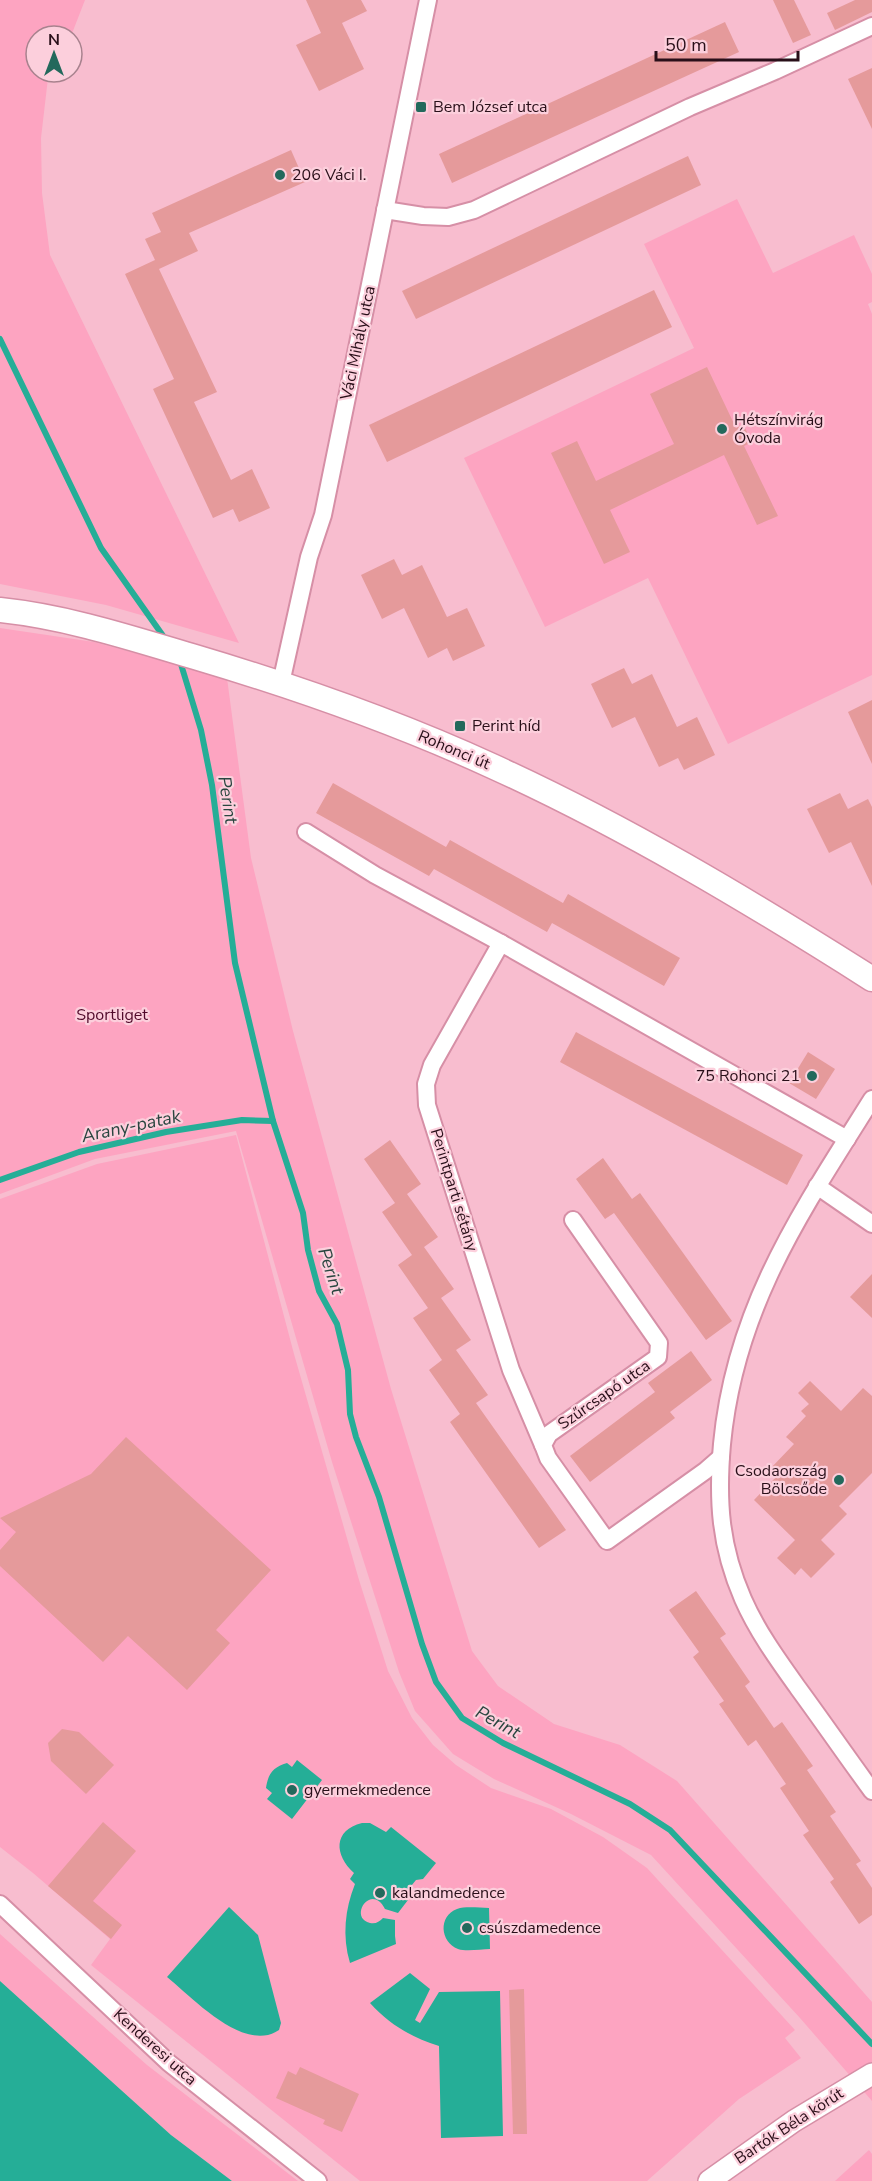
<svg xmlns="http://www.w3.org/2000/svg" width="872" height="2181" viewBox="0 0 872 2181" font-family="'Nunito Sans',sans-serif">
<style>
.green{fill:#fda4c1}
.water{fill:#25ae97}
.lines{fill:none;stroke-linecap:round;stroke-linejoin:round}
.stream{stroke:#25ae97;stroke-width:6}
.building{fill:#e59a9b}
.minor-casing{stroke:#d68fa6;stroke-width:20}
.tertiary-casing{stroke:#d68fa6;stroke-width:24}
.secondary-casing{stroke:#d68fa6;stroke-width:27}
.minor{stroke:#fff;stroke-width:16}
.tertiary{stroke:#fff;stroke-width:21}
.secondary{stroke:#fff;stroke-width:24}
.poi-dot{fill:#23695c;stroke:#fccfdc;stroke-width:2}
.labels{text-anchor:middle;dominant-baseline:central;stroke-width:4.5;stroke-linejoin:round;paint-order:stroke}
.poi-label{font-size:16px;fill:#290f19;stroke:#fccfdc;text-anchor:start}
.street-label{font-size:16px;fill:#290f19;stroke:#fccfdc}
.park-label{font-size:16px;fill:#510a2b;stroke:#fccfdc}
.water-label{font-size:18px;font-style:italic;fill:#2a4640;stroke:#fccfdc}
</style>
<rect width="100%" height="100%" fill="#f8bdcf"/>
<g class="green">
<polygon points="0,0 85,0 71,36 36,36 36,72 51,72 48,78 41,138 42,193 50,255 239,643 106,605 0,584"/>
<polygon points="737,199 773,273 854,235 872,274 872,302 868,304 872,314 872,675 728,744 648,578 545,627 464,458 694,348 644,244"/>
<polygon points="0,628 94,642 227,678 251,858 293,1031 391,1389 472,1651 498,1686 554,1724 620,1745 677,1781 872,2002 872,2101 800,2018 651,1855 571,1814 494,1779 453,1754 415,1711 399,1672 332,1462 236,1131 95,1159 0,1194"/>
<polygon points="236,1135 294,1354 359,1580 388,1671 412,1718 433,1745 456,1765 491,1788 551,1809 603,1837 647,1868 795,2030 785,2038 801,2058 739,2099 647,2181 360,2181 91,1965 110,1939 33,1873 0,1847 0,1199 97,1164"/>
<polygon points="0,1934 147,2065 298,2181 232,2181 171,2135 0,1981"/>
<polygon points="869,2150 872,2154 872,2181 835,2181"/>
</g>
<g class="water">
<path d="M297,1760l25,20 -30,39 -25,-20 5,-6 -6,-5c2,-14 7,-21 21,-25l5,4z"/>
<path d="M362,1823h8l16,9 5,-5 45,36 -13,16 -7,1 -9,11 1,9 -10,13 -13,-4c-14,-27 -37,9 -15,14 6,1 9,-1 13,-5l12,2v16l1,8 -46,19c-8,-27 -5,-54 5,-79l-5,-5 4,-6c-20,-18 -21,-43 8,-50z"/>
<path d="M229,1907l29,28 23,88 -2,7c-35,24 -87,-33 -112,-53z"/>
<path d="M489,1908l1,41c-9,0 -23,3 -32,0 -18,-7 -20,-33 -1,-40 9,-3 22,-1 32,-1z"/>
<path d="M410,1973l20,16 -15,31 5,3 19,-31 61,-1 3,145 -62,2 -2,-92c-28,-9 -49,-21 -69,-43z"/>
<polygon points="0,1981 171,2135 232,2181 0,2181"/>
</g>
<g class="lines">
<g class="stream">
<polyline points="0,339 101,548 166,640"/>
<polyline points="180,661 201,730 212,785 235,963 273,1121 303,1213 308,1250 319,1291 337,1324 348,1370 350,1414 356,1437 379,1497 422,1644 436,1682 462,1718 503,1743 630,1804 670,1830 872,2044"/>
<polyline points="0,1180 79,1152 166,1132 242,1120 273,1121"/>
</g>
</g>
<g class="building">
<polygon points="306,0 361,0 367,11 342,23 364,69 319,91 296,45 321,33"/>
<polygon points="773,0 794,0 811,35 793,43"/>
<polygon points="855,0 872,0 872,12 835,30 827,13"/>
<polygon points="725,22 739,52 452,183 439,154"/>
<polygon points="872,68 872,129 848,79"/>
<polygon points="291,150 305,182 189,233 198,251 159,269 217,392 194,402 231,480 252,469 270,508 239,522 233,509 213,518 153,389 174,379 125,274 155,260 145,239 161,232 152,213"/>
<polygon points="688,156 701,185 416,319 402,291"/>
<polygon points="654,290 672,327 387,462 369,425"/>
<polygon points="707,367 736,428 743,424 752,442 744,446 778,516 757,525 724,455 610,510 630,552 604,564 551,453 577,441 596,481 674,444 650,394"/>
<polygon points="394,559 402,575 422,565 447,617 467,608 485,646 453,661 447,648 428,658 404,608 382,619 361,575"/>
<polygon points="624,668 632,684 652,674 677,727 697,717 715,755 684,770 678,758 659,767 635,717 612,728 591,684"/>
<polygon points="872,700 872,764 848,712"/>
<polygon points="333,783 446,847 450,840 563,903 568,894 680,958 664,986 552,923 547,932 434,869 429,876 316,813"/>
<polygon points="840,793 848,809 868,799 872,807 872,886 851,842 829,853 807,809"/>
<polygon points="576,1032 803,1155 787,1185 560,1062"/>
<polygon points="808,1052 835,1069 816,1099 789,1083"/>
<polygon points="390,1140 421,1184 407,1194 438,1237 424,1247 454,1289 441,1298 471,1340 456,1350 488,1395 476,1403 566,1530 539,1548 450,1422 460,1414 429,1370 442,1360 413,1318 428,1308 398,1265 412,1255 382,1212 395,1203 364,1159"/>
<polygon points="603,1158 632,1199 640,1193 732,1321 706,1340 614,1213 605,1219 576,1179"/>
<polygon points="872,1274 872,1318 850,1297"/>
<polygon points="691,1351 712,1380 670,1412 675,1418 590,1482 570,1456 655,1392 648,1383"/>
<polygon points="810,1381 841,1411 863,1388 872,1396 872,1473 839,1506 847,1514 821,1540 835,1554 811,1578 801,1568 795,1575 777,1558 795,1540 754,1500 776,1477 769,1470 794,1444 786,1437 806,1416 801,1411 809,1404 798,1393"/>
<polygon points="126,1437 271,1570 216,1630 230,1643 187,1690 128,1636 103,1662 0,1566 0,1550 16,1532 0,1518 91,1474"/>
<polygon points="696,1591 726,1634 720,1638 750,1682 745,1686 774,1728 782,1722 813,1766 807,1770 836,1812 830,1816 861,1861 856,1864 872,1888 872,1915 859,1924 830,1882 834,1879 803,1835 809,1831 780,1788 786,1784 756,1740 748,1746 719,1704 724,1701 693,1657 699,1652 669,1610"/>
<polygon points="62,1729 79,1732 114,1765 86,1794 51,1761 48,1743"/>
<polygon points="103,1822 136,1851 93,1901 122,1925 111,1939 48,1886"/>
<polygon points="524,1989 527,2134 513,2134 509,1990"/>
<polygon points="300,2067 359,2094 342,2132 323,2124 325,2120 276,2098 288,2071 296,2075"/>
</g>
<g class="lines">
<defs>
<g id="minor">
<polyline points="385,210 423,216 448,217 474,210 690,107 775,71 872,26"/>
<polyline points="281,683 309,557 323,515 428,0"/>
<polyline points="306,832 375,875 501,943 847,1139"/>
<polyline points="501,943 432,1065 426,1084 427,1105 511,1370 543,1445"/>
<path d="M872,1099c-71,113 -137,208 -150,345 -5,57 -2,102 21,155 14,32 35,61 55,89 25,34 49,69 74,103"/>
<polyline points="817,1186 872,1224"/>
<polyline points="573,1220 659,1343 658,1357 549,1434 543,1445 548,1458 607,1541 705,1471 721,1457"/>
<polyline points="0,1904 169,2063 318,2181"/>
</g>
<polyline id="tertiary" points="709,2181 794,2121 872,2074"/>
<path id="secondary" d="M0,610c67,7 131,28 195,47 101,30 201,65 297,109 132,60 257,135 380,213"/>
</defs>
<use href="#minor" class="minor-casing"/>
<use href="#tertiary" class="tertiary-casing"/>
<use href="#secondary" class="secondary-casing"/>
<use href="#minor" class="minor"/>
<use href="#tertiary" class="tertiary"/>
<use href="#secondary" class="secondary"/>
</g>
<g class="poi-dot">
<rect x="415" y="101" width="12" height="12" rx="3"/>
<circle cx="280" cy="175" r="6"/>
<circle cx="722" cy="429" r="6"/>
<rect x="454" y="720" width="12" height="12" rx="3"/>
<circle cx="812" cy="1076" r="6"/>
<circle cx="839" cy="1480" r="6"/>
<circle cx="292" cy="1790" r="6"/>
<circle cx="380" cy="1893" r="6"/>
<circle cx="467" cy="1928" r="6"/>
</g>
<g class="labels">
<g class="poi-label">
<text x="433" y="107">Bem József utca</text>
<text x="292" y="175">206 Váci I.</text>
<text x="734" y="420">Hétszínvirág<tspan x="734" dy="18">Óvoda</tspan></text>
<text x="472" y="726">Perint híd</text>
<text x="800" y="1076" text-anchor="end">75 Rohonci 21</text>
<text x="827" y="1471" text-anchor="end">Csodaország<tspan x="827" dy="18">Bölcsőde</tspan></text>
<text x="304" y="1790">gyermekmedence</text>
<text x="392" y="1893">kalandmedence</text>
<text x="479" y="1928">csúszdamedence</text>
</g>
<g class="street-label">
<text transform="translate(358 343) rotate(-78)">Váci Mihály utca</text>
<text transform="translate(454 750) rotate(23)">Rohonci út</text>
<text transform="translate(454 1190) rotate(73)">Perintparti sétány</text>
<text transform="translate(604 1395) rotate(-35)">Szűrcsapó utca</text>
<text transform="translate(155 2047) rotate(42)">Kenderesi utca</text>
<text transform="translate(789 2126) rotate(-33)">Bartók Béla körút</text>
</g>
<g class="park-label">
<text x="112" y="1015">Sportliget</text>
</g>
<g class="water-label">
<text transform="translate(228 800) rotate(81)">Perint</text>
<text transform="translate(131 1126) rotate(-12)">Arany-patak</text>
<text transform="translate(331 1271) rotate(72)">Perint</text>
<text transform="translate(498 1722) rotate(29)">Perint</text>
</g>
</g>
<g transform="translate(54 54)"><circle r="28" fill="#fccfdc" stroke="#a8828e" stroke-width="1.5"/>
<path d="M0-4.5L10 22L0 15L-10 22Z" fill="#23695c"/>
<text y="-9" font-size="16" font-weight="bold" text-anchor="middle" fill="#290f19">N</text>
</g>
<path d="M656 51v9h142v-9" fill="none" stroke="#290f19" stroke-width="3"/>
<text x="665" y="51" font-size="18" fill="#290f19" stroke="#fccfdc" stroke-width="4.5" paint-order="stroke">50 m</text>
</svg>
